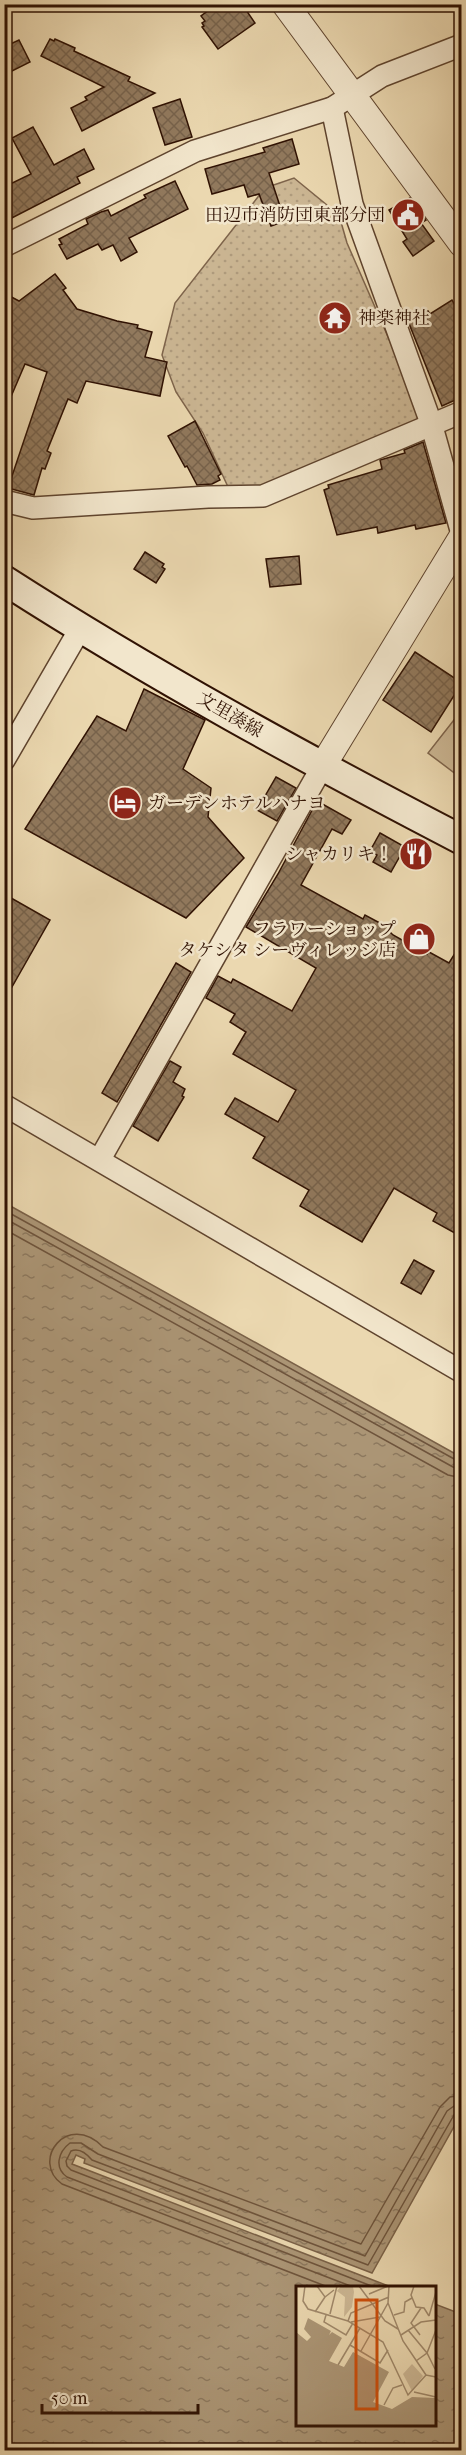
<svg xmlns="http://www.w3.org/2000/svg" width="466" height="2455" viewBox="0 0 466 2455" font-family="'IM FELL French Canon','Noto Serif JP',serif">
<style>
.grass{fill:url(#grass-dots);stroke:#7e644b;stroke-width:1.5}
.garden{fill:#cbb693;stroke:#7e644b;stroke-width:1.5}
.water{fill:url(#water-ripples);stroke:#7a6147;stroke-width:1.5}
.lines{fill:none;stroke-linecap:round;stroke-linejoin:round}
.shore{stroke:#6e543c;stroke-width:1.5}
.building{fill:url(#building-cross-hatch);stroke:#301203;stroke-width:1.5}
.minor-casing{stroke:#5f442e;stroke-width:24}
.tertiary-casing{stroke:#5f442e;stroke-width:28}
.secondary-casing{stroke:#301203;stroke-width:32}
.minor{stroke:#f2e6cc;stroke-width:21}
.tertiary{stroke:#f2e6cc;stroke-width:26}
.secondary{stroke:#f2e6cc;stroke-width:28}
.labels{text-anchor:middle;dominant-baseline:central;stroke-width:5;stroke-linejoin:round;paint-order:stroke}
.poi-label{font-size:18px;fill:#301203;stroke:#f2e6cc;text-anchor:end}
.street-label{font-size:18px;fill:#301203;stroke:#f2e6cc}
.inset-road{fill:none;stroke:#a0896b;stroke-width:1.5}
.view{fill:#cc4e0b;fill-opacity:0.15;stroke:#cc4e0b;stroke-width:3}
.inset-edge{fill:none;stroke:#301203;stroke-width:3}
</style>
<defs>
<pattern id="grass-dots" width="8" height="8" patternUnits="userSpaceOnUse" patternTransform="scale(1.5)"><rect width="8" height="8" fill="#cbb693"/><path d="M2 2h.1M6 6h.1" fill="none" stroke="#af9b7d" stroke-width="1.8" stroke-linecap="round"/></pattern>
<pattern id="water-ripples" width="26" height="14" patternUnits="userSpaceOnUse" patternTransform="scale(1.5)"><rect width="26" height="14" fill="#ab9575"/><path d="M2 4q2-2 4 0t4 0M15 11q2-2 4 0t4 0" fill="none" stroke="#8c785e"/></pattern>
<pattern id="building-cross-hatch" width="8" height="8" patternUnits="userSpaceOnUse" patternTransform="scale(1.5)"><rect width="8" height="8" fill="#91795d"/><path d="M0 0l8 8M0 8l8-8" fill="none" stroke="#77624b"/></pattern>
</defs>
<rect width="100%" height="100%" fill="#ebd8b0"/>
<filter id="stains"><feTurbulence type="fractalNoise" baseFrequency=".00333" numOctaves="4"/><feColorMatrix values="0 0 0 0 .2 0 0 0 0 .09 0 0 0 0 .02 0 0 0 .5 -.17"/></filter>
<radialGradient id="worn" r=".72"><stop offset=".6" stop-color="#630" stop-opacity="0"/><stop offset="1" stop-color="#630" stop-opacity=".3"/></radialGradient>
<polygon class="grass" points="294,178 339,215 347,243 423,417 270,484 252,488 229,489 203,433 176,392 162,355 175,303 265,188"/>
<polygon class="garden" points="461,711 461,778 428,753"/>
<polygon class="water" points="5,1203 461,1457 461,2114 372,2273 84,2163 85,2159 76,2155 72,2164 391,2287 298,2287 298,2424 434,2424 435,2304 461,2314 461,2450 5,2450"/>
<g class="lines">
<g class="shore">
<polyline points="4,1210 456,1460 462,1461"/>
<polyline points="4,1218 453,1467 462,1469"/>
<polyline points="4,1229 448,1475 462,1478"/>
<path d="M328,2287l-266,-103c-32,-23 5,-73 41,-37l258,97 79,-137 10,-10 12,-2"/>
<path d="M353,2287l-286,-110c-13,-9 -9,-25 3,-34h11l17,11 267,102 82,-145 7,-5 8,-2"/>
<path d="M374,2287l-303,-117 -4,-4 -1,-5 5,-10c9,-4 16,3 21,9l276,105 86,-150 8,-3"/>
</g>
</g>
<g class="building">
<polygon points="217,4 242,4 255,23 218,49 202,27 204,26 202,23 205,21 201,16"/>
<polygon points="50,39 54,41 55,39 75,48 74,51 121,73 130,77 128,81 155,93 82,131 71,108 87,100 85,97 104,87 41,56"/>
<polygon points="19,40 30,62 4,75 4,47"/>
<polygon points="180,99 192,137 165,145 153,108"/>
<polygon points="33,127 54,165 84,149 94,169 77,177 80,183 4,222 4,187 31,174 12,138"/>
<polygon points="292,139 299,164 269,173 285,221 271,226 259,194 248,197 244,185 212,194 205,169 265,152 263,148"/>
<polygon points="175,181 188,209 129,238 137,252 121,261 113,245 102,250 98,244 67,259 59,245 62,244 59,239 88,224 86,219 101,212 108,210 111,216 146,198 144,195"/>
<polygon points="410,198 426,220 421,223 434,241 413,256 403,242 407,239 389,210"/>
<polygon points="55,274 66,288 63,290 77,309 117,321 138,325 137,328 152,332 145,357 167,362 160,396 86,381 77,403 68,399 47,451 51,453 45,469 42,468 34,495 8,488 47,372 25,364 4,413 4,293 19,301"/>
<polygon points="452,300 456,307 462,304 462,397 442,406 408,321 428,311 430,314"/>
<polygon points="195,421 221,474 218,476 220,480 212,484 197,485 187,466 185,467 168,436"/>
<polygon points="423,442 446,523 416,529 415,525 378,533 377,527 337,535 324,490 329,488 328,485 382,469 380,460 405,453 404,450"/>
<polygon points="145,552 164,564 162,567 165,569 156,583 134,569"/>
<polygon points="299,556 301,584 270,587 266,559"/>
<polygon points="415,652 462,683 431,732 383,700"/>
<polygon points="144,689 205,720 183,769 211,788 208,817 244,858 186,918 25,829 97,716 126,731"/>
<polygon points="276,777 296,788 277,821 257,810"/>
<polygon points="317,801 351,820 342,834 332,829 301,885 363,919 365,915 391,929 389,931 393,935 427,954 429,952 449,963 462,942 462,1237 433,1221 437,1213 394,1188 362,1242 300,1206 309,1190 253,1158 265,1137 225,1114 235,1098 278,1122 296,1090 233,1054 246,1032 230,1022 235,1014 206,998 218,976 231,983 233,979 292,1011 316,968 246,927 278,874"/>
<polygon points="380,833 405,847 391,872 373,862 377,855 370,851"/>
<polygon points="4,894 50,920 4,1001"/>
<polygon points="176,963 191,972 117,1102 102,1093"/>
<polygon points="170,1061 181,1067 173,1082 185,1089 182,1096 184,1097 158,1141 133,1126"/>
<polygon points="414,1260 434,1271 421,1294 401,1283"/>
</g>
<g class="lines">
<defs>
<g id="minor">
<polyline points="332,108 352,204 431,423 462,534"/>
<polyline points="4,246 195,151 332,108 382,76 462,45"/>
<polyline points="4,501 33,508 208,497 263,496 462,412"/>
<polyline points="4,760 80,629"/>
<polyline points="4,1105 462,1372"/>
<polyline points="100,1159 322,767"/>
</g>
<g id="tertiary">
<polyline points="285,4 462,244"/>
<polyline points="322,767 462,537"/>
</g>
<path id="secondary" d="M4,580c148,95 302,179 458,260"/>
</defs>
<use href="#minor" class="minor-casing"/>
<use href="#tertiary" class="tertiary-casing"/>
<use href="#secondary" class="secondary-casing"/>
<use href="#minor" class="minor"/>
<use href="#tertiary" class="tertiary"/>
<use href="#secondary" class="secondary"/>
</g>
<defs>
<symbol id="civic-disc" viewBox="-11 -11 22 22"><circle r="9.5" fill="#8f2418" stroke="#f2e6cc"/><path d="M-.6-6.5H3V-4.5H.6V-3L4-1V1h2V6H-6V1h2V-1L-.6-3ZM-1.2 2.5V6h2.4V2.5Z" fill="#fff"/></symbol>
<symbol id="temple-disc" viewBox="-11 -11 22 22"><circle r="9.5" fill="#8f2418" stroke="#f2e6cc"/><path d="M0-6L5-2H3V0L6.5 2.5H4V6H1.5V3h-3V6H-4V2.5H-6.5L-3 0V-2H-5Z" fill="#fff"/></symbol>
<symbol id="hotel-disc" viewBox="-11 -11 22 22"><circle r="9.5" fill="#8f2418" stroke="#f2e6cc"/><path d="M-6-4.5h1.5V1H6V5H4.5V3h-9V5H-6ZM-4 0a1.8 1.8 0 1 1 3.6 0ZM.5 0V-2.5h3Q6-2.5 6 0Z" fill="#fff"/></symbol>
<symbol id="restaurant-disc" viewBox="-11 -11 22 22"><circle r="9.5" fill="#8f2418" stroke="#f2e6cc"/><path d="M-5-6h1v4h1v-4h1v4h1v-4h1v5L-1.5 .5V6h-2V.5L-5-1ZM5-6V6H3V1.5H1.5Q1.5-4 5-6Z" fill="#fff"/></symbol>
<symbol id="shop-disc" viewBox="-11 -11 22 22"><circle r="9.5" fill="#8f2418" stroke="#f2e6cc"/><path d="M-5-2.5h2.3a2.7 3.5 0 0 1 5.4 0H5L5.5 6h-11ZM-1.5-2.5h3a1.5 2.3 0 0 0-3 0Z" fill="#fff"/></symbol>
</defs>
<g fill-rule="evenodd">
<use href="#civic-disc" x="389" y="196" width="38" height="38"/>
<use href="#temple-disc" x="316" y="299" width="38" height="38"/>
<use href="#hotel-disc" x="106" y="784" width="38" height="38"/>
<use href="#restaurant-disc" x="397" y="835" width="38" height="38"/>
<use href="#shop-disc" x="400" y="920" width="38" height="38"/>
</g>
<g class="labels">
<g class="poi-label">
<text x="385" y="215">田辺市消防団東部分団</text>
<text x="358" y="318" text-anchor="start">神楽神社</text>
<text x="148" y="803" text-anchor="start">ガーデンホテルハナヨ</text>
<text x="393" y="854">シャカリキ！</text>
<text x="396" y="929">フラワーショップ<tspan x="396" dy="21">タケシタ シーヴィレッジ店</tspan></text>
</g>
<g class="street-label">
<text transform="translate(230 715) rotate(30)">文里湊線</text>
</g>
</g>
<g transform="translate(296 2286)">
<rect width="140" height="140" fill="#ebd8b0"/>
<path d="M45,0l12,1 1,5 -2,15 -8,10 1,-20 -8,-6z" fill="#cbb693"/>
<path d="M116,78l11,12 -11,15 -9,-17z" fill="#cbb693"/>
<path d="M12,32l23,13 -2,4 3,-3 10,6 -13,23 15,6 9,-15 36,20 -16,30 19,7 20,-12 23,1v27h-139v-93l11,9 4,-4 -7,-8z" fill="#ab9575"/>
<path class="inset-road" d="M9,0l-2,15 5,8 40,12 35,21 25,53 18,-20 10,2M21,0l8,11 9,-7M63,0l26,35 13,8M93,0l-1,17 15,38 23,34M118,0l-3,9 5,12 8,1 5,8M73,8l19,-8M19,26l10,-15M34,28l7,-28M30,29l-2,7 22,13 7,-12M98,29l10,-3 1,-10 7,-4M133,30l7,-24M52,35l3,-8 38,-16M55,36l29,-5M112,44l19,23 8,16M105,49l20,-13 15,-2M124,49l-9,-12 10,-15M54,59l30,18 8,-13M65,65l27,-48M120,75l11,-8 9,-23M42,79l22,-37M118,106l22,5M88,119l9,-17 9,-3"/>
<path class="view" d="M60,14h21v109h-21z"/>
<rect width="140" height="140" class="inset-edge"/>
</g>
<rect width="466" height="2455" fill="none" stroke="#ebd8b0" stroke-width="24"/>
<rect x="6" y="6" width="454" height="2443" fill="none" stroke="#301203" stroke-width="3"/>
<rect x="12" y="12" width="442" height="2431" fill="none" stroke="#301203" stroke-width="1.5"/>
<path d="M42 2404v9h156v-9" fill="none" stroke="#301203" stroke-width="3"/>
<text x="51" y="2404" font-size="18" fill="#301203" stroke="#f2e6cc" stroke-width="4.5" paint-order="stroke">50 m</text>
<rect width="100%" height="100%" filter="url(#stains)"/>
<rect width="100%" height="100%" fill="url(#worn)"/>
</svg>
